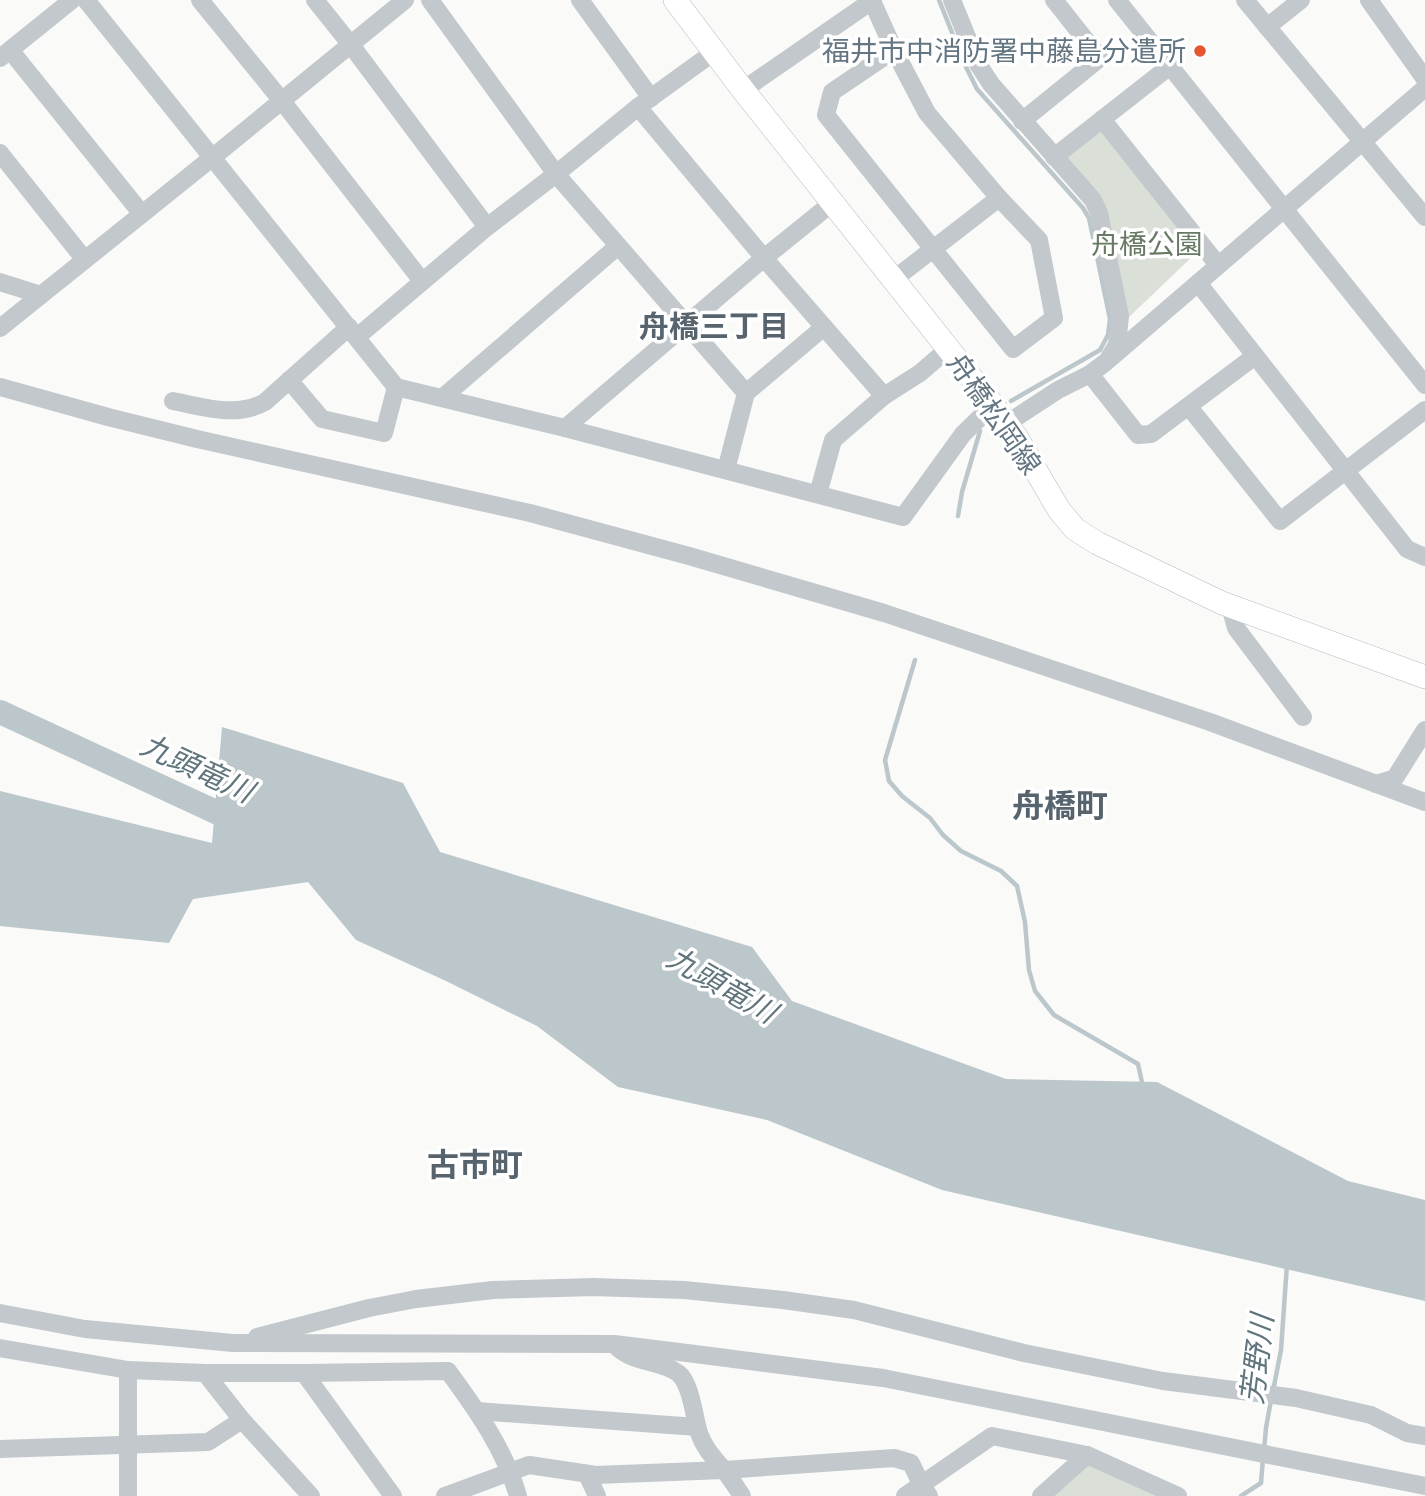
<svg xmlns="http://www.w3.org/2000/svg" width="1425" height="1496" viewBox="0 0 1425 1496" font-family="Jost,'Noto Sans JP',sans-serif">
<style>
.green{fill:#dadfd7}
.water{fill:#bbc7cb}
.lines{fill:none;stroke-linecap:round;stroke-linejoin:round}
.stream{stroke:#bbc7cb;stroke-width:4.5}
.river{stroke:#bbc7cb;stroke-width:24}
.major-casing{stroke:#b5babe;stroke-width:24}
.minor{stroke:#c3c8cc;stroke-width:18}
.major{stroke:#fff;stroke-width:23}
.poi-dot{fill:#e4572e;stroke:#fff;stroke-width:2.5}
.labels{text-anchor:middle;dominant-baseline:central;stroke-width:7;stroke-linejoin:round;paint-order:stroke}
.poi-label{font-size:28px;fill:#657683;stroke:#fff;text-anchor:end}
.park-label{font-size:28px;fill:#687a64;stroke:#fff}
.street-label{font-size:28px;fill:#657683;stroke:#fff}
.neighbourhood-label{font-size:30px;font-weight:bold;fill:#57646e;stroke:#fff}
.water-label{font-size:30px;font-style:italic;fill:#60757c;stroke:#fff}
.quarter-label{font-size:32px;font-weight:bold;fill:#57646e;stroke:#fff}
</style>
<rect width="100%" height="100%" fill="#fafaf8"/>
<g class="green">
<polygon points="1102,126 1197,252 1129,317 1120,294 1118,273 1065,156"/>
<polygon points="1087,1455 1171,1496 1041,1496"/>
</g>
<polygon class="water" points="222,727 403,783 440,852 752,947 792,1001 1006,1079 1157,1082 1348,1181 1425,1200 1425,1301 942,1190 767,1120 618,1087 537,1026 446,981 356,940 308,882 193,899 169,943 0,926 0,791 212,843"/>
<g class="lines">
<g class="stream">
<polyline points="939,0 965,65 977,89 1083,208 1089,218 1110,319 1108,335 1100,350 1011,401"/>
<polyline points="958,516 962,492 980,431"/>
<polyline points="915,660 885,760 889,781 902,796 930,818 943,835 961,851 1001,871 1017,886 1025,922 1029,970 1035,991 1054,1015 1138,1064 1143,1087"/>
<polyline points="1273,1391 1281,1350 1287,1264"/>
<polyline points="1264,1450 1266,1428 1271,1400"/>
<polyline points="1241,1496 1261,1483 1263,1458"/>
</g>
<polyline class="river" points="0,712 244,825"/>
<defs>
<polyline id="major" points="675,0 743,90 993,405 1017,438 1059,510 1075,529 1097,543 1222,603 1425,677"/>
</defs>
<use href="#major" class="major-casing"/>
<g class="minor">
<polyline points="86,0 396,387 565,428 903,517 963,434 993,405"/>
<polyline points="200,0 282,101 422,281"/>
<polyline points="315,0 351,45 487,227"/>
<polyline points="430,0 556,174 746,393"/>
<polyline points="580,0 651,98"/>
<polyline points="952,0 978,64 991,84 1093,200 1099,213 1120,316 1117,345 1110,356"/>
<polyline points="1117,0 1425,385"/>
<polyline points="1245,0 1425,217"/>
<polyline points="1369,0 1425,79"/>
<polyline points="872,1 894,50 927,113 999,198 1039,240 1054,318 1013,349 826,115 832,92 894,50"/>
<polyline points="1267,27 1301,0"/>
<polyline points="10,50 142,214"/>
<polyline points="0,58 72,0"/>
<polyline points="743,90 873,0"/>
<polyline points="638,107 764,258 884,396"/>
<polyline points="1102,119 1218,265"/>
<polyline points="1022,121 1100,58 1054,0"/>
<polyline points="0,153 85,260"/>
<polyline points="1054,157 1170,66"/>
<polyline points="893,280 999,198"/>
<polyline points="0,282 41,295"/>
<polyline points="1198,283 1407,549 1425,557"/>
<polyline points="0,328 213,157 405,0"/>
<polyline points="357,337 487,227 556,174 638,107 714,52"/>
<polyline points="1090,374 1138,435 1151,434 1255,356"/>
<polyline points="289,380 322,419 384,433 396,387"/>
<polyline points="0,387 108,417 197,439 530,513 689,556 884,613 1210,722 1425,802"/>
<polyline points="442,398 618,246"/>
<path d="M173,401c30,6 64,17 92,1l84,-75"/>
<polyline points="1189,407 1280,521 1425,410"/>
<polyline points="1006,424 1058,390 1090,374 1106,362 1425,88"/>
<polyline points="565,428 764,258 832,203"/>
<polyline points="726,470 746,393 824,327"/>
<polyline points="818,494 833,440 884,396 920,373 948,349"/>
<polyline points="1230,606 1236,628 1303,717"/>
<polyline points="1376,784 1395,778 1425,730"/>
<polyline points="0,1313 85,1329 233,1343 614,1344 695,1354 883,1378 1425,1486"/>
<polyline points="257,1337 369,1308 416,1299 493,1290 593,1287 684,1290 783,1300 854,1310 1024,1353 1163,1381 1296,1398 1371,1415 1407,1433 1425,1436"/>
<path d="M0,1348l128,22 77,3h99l144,-2c28,38 57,79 70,125"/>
<path d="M618,1348c19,16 42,12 60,25 13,10 16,44 21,60 5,15 15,25 24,36 7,8 13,18 19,27"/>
<polyline points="128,1370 128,1496"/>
<polyline points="205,1373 242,1420 311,1496"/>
<polyline points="304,1373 393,1496"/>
<polyline points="477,1411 697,1427"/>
<polyline points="0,1449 208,1442 242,1420"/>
<polyline points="587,1474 597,1496"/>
<polyline points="445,1496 529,1465 596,1475 724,1470 894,1458 911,1463 921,1484 929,1496"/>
<polyline points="905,1496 992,1436 1087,1455 1178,1496"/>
<polyline points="1041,1496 1087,1455"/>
</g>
<use href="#major" class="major"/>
</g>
<circle class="poi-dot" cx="1200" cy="51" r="7"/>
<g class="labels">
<g class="poi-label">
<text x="1186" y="51">福井市中消防署中藤島分遣所</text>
</g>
<g class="park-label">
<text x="1147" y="244">舟橋公園</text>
</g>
<g class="street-label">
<text transform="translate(994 414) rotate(55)">舟橋松岡線</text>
</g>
<g class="neighbourhood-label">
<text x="714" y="326">舟橋三丁目</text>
</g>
<g class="water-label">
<text transform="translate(197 768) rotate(25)">九頭竜川</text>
<text transform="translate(722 985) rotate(30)">九頭竜川</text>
<text transform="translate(1257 1359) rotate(-83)">芳野川</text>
</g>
<g class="quarter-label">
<text x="1060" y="806">舟橋町</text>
<text x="475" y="1165">古市町</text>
</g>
</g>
</svg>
